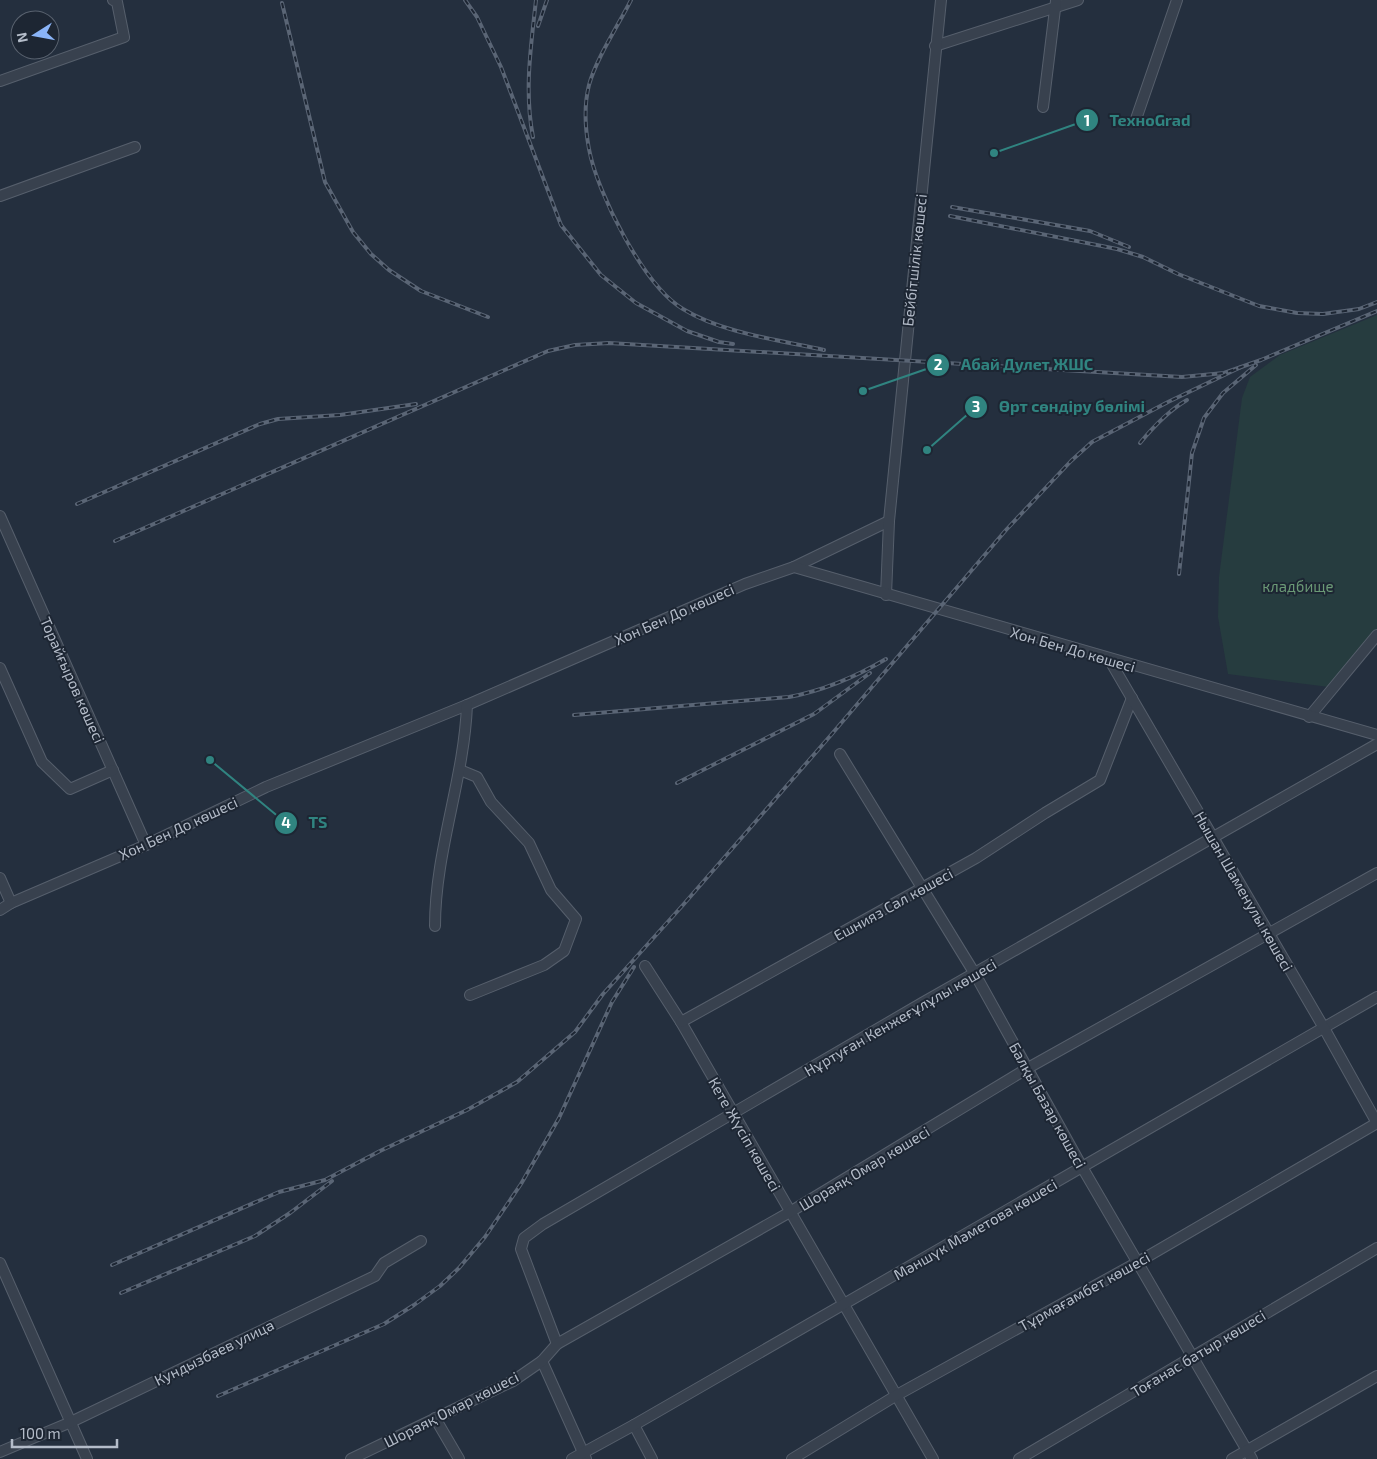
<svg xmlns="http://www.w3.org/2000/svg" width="1377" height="1459" viewBox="0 0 1377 1459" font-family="'Exo 2',sans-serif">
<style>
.green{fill:#263c3f}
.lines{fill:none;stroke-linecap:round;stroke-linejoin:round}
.minor-casing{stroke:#565f6c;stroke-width:12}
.minor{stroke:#38414e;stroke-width:10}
.rail-casing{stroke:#5a6575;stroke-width:4}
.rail{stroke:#1d2633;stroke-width:2;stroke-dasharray:5.5;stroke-linecap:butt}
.labels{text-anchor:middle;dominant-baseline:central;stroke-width:4;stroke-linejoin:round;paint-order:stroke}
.street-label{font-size:15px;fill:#b4bcc9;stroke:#1d2633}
.park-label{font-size:15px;fill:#6b9a76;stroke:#1d2633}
.leader{fill:none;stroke:#308480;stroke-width:2}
.callout-dot{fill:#308480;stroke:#1d2633;stroke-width:2}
.mark-label{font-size:15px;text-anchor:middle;font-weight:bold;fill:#fff}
.callout-label{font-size:16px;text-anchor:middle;font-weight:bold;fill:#308480;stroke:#1d2633;stroke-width:4;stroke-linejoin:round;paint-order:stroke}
</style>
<rect width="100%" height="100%" fill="#242f3e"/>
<polygon class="green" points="1377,315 1377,630 1329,687 1228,674 1218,617 1219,577 1242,398 1250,377 1280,355"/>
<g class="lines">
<defs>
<g id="minor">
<polyline points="935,46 1078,0"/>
<polyline points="0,81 124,37 117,2 113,0"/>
<polyline points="1043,107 1056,1"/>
<polyline points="1136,119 1177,0"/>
<polyline points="0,196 135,147"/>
<polyline points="0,516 146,845"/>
<polyline points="794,567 889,521"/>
<polyline points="886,595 889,521 941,0"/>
<polyline points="0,668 42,762 70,789 113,770"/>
<polyline points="1309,717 1377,635"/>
<polyline points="840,754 975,974 1082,1167 1252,1459"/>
<polyline points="460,770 477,777 491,802 529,843 551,890 576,919 564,951 544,965 470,995"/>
<polyline points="0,878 11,903"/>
<polyline points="0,910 11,903 146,845 266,787 467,705 745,584 794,567 1377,735"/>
<path d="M435,926c0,-75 29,-146 32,-221"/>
<polyline points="645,966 681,1022 933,1459"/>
<polyline points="681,1022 976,858 1045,813 1100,780 1132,698"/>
<polyline points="0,1263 87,1459"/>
<polyline points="557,1344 521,1249 524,1238 543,1224 922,1003 1377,744"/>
<polyline points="542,1361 586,1459"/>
<polyline points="435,1418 459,1459"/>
<polyline points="634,1425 652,1459"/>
<polyline points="0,1452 71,1422 375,1276 384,1263 421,1241"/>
<polyline points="351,1459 513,1381 542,1361 557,1344 790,1212 1028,1068 1377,873"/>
<polyline points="572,1459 634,1425 1377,997"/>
<polyline points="792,1459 897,1395 1138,1262 1377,1123 1324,1028 1109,659"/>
<polyline points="1019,1459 1377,1248"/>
<polyline points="1232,1459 1377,1376"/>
</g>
</defs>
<use href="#minor" class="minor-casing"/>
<use href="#minor" class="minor"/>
<defs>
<g id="rail">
<polyline points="465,0 477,17 501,67 561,225 601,275 636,303 687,331 719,342 733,344"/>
<path d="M631,0c-12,24 -35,59 -42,85 -5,20 -4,43 0,64 8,44 55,137 94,160 39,24 96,31 141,41"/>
<polyline points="282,3 325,182 353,232 371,254 389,270 421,291 488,317"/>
<polyline points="538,26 547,0"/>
<path d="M533,137c-9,-46 -2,-91 3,-137"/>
<polyline points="952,207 1090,231 1129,247"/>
<polyline points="950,216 1117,249 1143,257 1178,274 1259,306 1297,313 1323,314 1359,309 1377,302"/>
<path d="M1140,443c14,-17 28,-32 47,-43"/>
<polyline points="77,504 260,424 278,419 340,415 416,404"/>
<polyline points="115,541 548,351 575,345 609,343 1182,377 1224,373 1261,360 1377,311"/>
<polyline points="1179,574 1192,453 1204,418 1223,393 1256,365"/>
<path d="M574,715l215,-18c33,-6 68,-21 97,-38"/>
<polyline points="677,783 814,714 870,673"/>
<polyline points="112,1265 279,1192 325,1180 380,1151 467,1110 517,1082 575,1032 603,994 683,905 831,735 1006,530 1071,461 1092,442 1168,402 1241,367"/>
<polyline points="121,1293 255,1236 290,1213 332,1181"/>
<polyline points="218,1396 384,1324 414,1305 440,1286 459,1268 485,1237 521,1184 559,1118 612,1002 634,967"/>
</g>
</defs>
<use href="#rail" class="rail-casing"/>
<use href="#rail" class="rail"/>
</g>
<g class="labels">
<g class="street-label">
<text transform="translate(914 260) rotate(-84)">Бейбітшілік көшесі</text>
<text transform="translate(674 614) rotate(-24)">Хон Бен До көшесі</text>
<text transform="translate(1073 649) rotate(16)">Хон Бен До көшесі</text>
<text transform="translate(73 680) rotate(66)">Торайғыров көшесі</text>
<text transform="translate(178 828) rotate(-25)">Хон Бен До көшесі</text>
<text transform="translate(1244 891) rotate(60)">Нышан Шаменулы көшесі</text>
<text transform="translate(893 904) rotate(-29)">Ешнияз Сал көшесі</text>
<text transform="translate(900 1017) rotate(-30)">Нұртуған Кенжеғұлұлы көшесі</text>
<text transform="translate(1048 1105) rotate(61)">Балқы Базар көшесі</text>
<text transform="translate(745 1134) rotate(60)">Кете Жүсіп көшесі</text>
<text transform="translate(864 1168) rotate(-31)">Шораяқ Омар көшесі</text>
<text transform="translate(975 1229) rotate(-30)">Мәншүк Мәметова көшесі</text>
<text transform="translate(1084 1291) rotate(-29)">Тұрмағамбет көшесі</text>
<text transform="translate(214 1352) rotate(-26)">Кундызбаев улица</text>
<text transform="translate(1198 1353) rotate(-31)">Тоғанас батыр көшесі</text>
<text transform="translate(451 1409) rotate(-27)">Шораяқ Омар көшесі</text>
</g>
<g class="park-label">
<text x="1298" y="586">кладбище</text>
</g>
</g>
<path class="leader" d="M994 153L1087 120M863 391L938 365M927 450L976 407M210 760L286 823"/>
<g class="callout-dot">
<circle cx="994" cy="153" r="5"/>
<circle cx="863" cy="391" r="5"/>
<circle cx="927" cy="450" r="5"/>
<circle cx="210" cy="760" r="5"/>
<circle cx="1087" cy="120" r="12"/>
<circle cx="938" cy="365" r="12"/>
<circle cx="976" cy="407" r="12"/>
<circle cx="286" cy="823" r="12"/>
</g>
<g class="mark-label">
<text x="1087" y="126">1</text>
<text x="938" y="370">2</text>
<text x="976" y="412">3</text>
<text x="286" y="828">4</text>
</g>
<g class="callout-label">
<text x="1150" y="126">ТехноGrad</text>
<text x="1027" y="370">Абай Дулет ЖШС</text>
<text x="1072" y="412">Өрт сөндіру бөлімі</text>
<text x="318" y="828">TS</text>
</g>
<g transform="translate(35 35) rotate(259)"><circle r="24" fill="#1d2633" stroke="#59626f"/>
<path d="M0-4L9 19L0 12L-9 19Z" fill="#8ab4f8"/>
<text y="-8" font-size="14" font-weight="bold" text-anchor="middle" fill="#b4bcc9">N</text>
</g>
<path d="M12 1439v8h105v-8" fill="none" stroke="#b4bcc9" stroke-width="2.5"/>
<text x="20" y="1439" font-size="15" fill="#b4bcc9" stroke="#1d2633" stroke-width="4" paint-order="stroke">100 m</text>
</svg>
